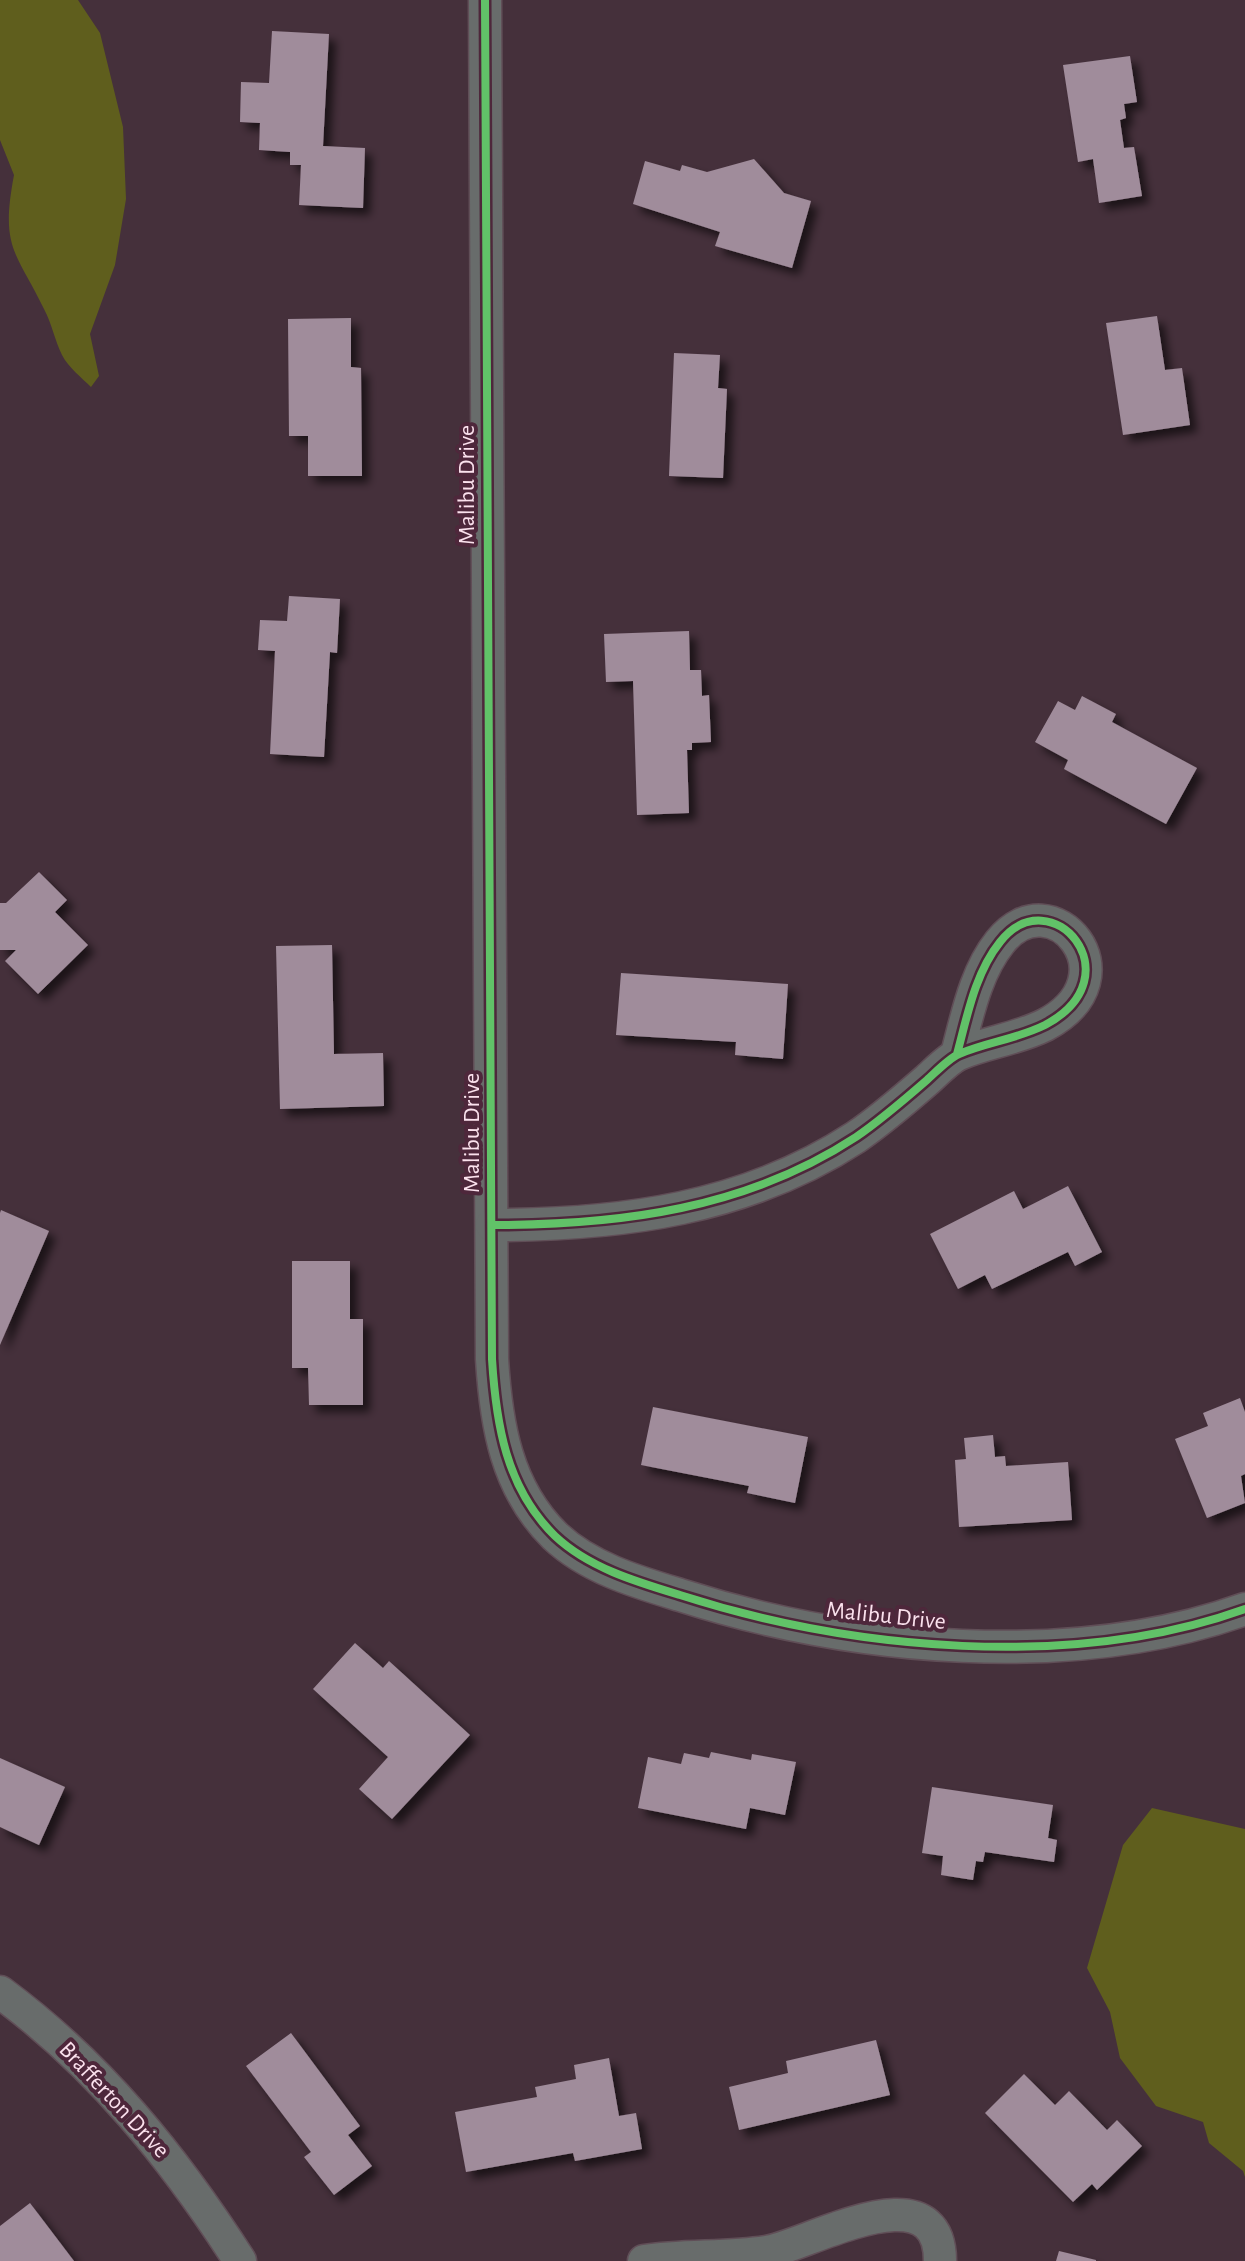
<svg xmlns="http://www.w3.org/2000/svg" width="1245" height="2261" viewBox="0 0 1245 2261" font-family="'Alegreya Sans',sans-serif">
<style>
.water{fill:#5f5e1d}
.building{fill:#a08c9b;filter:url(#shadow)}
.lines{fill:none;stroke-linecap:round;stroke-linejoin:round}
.minor-casing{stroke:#604e57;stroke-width:35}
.minor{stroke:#686c6b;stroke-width:32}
.cycleway-casing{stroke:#4e273b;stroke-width:13}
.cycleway{stroke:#61c268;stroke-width:8}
.labels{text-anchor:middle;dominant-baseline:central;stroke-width:8;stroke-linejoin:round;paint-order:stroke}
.street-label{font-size:24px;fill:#fbe1ed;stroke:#4e273b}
</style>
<defs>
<filter id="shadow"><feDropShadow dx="7" dy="7" stdDeviation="4" flood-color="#0009"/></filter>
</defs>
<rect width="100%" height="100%" fill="#45303b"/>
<g class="water">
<path d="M0,0h78l22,33 23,94 3,72 -11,66 -25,69 9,42 -8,11c-9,-9 -23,-20 -29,-32 -7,-14 -10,-31 -18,-46 -28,-58 -44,-60 -30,-134l-14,-35z"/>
<polygon points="1152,1808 1245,1829 1245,2177 1243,2171 1209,2143 1203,2122 1156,2106 1120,2058 1110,2012 1087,1968 1123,1845"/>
</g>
<g class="building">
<polygon points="272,31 329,34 323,146 365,148 363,208 299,205 301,165 290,165 290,152 259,150 260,123 240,122 241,82 269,83"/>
<polygon points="1130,56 1137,102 1124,104 1126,118 1120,120 1124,148 1134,147 1142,196 1099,203 1093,159 1078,162 1063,65"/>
<polygon points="754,159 784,193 811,201 792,268 715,246 720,232 633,204 645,161 680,171 682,165 707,172"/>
<polygon points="1157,316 1165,370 1182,368 1190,425 1123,435 1106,323"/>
<polygon points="351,318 351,367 361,368 362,476 308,476 308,436 289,436 288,319"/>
<polygon points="674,353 720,355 718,388 727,389 723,478 669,476"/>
<polygon points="289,596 340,599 337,653 330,652 324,757 270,754 275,651 258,650 260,620 287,621"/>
<polygon points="689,631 690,670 701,670 702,696 709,695 711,742 692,743 692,750 687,750 689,813 637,815 633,681 606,682 604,634"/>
<polygon points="1082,696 1116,714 1112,722 1197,768 1166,824 1064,769 1068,760 1035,742 1058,701 1075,710"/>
<polygon points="39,872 67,900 55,912 88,945 38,994 5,961 16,950 0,950 0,903 6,903"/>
<polygon points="332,945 334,1054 383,1053 384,1106 280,1109 276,946"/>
<polygon points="621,973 788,984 783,1059 735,1055 736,1042 616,1035"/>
<polygon points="1068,1186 1102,1252 1075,1266 1068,1252 992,1289 985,1275 958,1289 930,1234 1014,1191 1023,1209"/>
<polygon points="1,1210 49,1231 0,1345 0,1213"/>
<polygon points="292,1261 350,1261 350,1319 363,1319 363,1405 309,1405 308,1368 292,1368"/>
<polygon points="1240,1398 1245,1412 1245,1474 1241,1476 1245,1503 1207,1518 1175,1439 1208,1426 1203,1413"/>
<polygon points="653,1407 808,1437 795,1503 747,1493 749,1486 641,1465"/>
<polygon points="993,1435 995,1457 1005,1456 1006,1466 1068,1462 1072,1520 959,1527 955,1460 966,1459 964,1438"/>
<polygon points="355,1643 383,1668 389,1661 470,1735 392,1819 359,1789 388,1757 313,1689"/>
<polygon points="711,1752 751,1760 752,1754 796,1762 785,1815 750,1808 746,1829 638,1808 648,1757 681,1764 684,1753 709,1758"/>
<polygon points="0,1758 65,1787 39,1845 0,1827"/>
<polygon points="932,1787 1053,1805 1048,1838 1057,1840 1054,1862 985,1852 983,1862 976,1861 973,1880 941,1875 943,1856 922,1853"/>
<polygon points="291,2033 360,2126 348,2135 372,2166 334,2195 304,2157 311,2152 246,2066"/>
<polygon points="876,2040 890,2095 739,2130 729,2087 788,2073 786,2061"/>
<polygon points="609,2058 619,2116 636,2113 642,2149 575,2161 573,2153 466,2172 455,2112 537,2097 535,2087 576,2079 574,2065"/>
<polygon points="1024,2074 1055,2105 1069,2091 1107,2130 1117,2120 1142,2146 1097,2190 1092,2184 1073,2202 985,2113"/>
<polygon points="30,2203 74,2261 0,2261 0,2226"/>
<polygon points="1059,2251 1096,2260 1096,2261 1056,2261"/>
</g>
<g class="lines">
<defs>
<g id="minor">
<path d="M485,0l7,1359c4,65 14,129 63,177 34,32 82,46 125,59 171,55 393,76 565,14"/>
<path d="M492,1225c129,0 254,-16 364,-88 25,-17 48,-37 71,-57 9,-8 21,-21 32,-26 28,-12 58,-15 86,-29 92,-49 6,-148 -45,-83 -25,31 -33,75 -43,112"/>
<path d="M0,1992c99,73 174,166 240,269"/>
<path d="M644,2261c40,-6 82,-3 122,-9 39,-5 174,-86 174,9"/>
</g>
</defs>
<use href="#minor" class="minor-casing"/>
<use href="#minor" class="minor"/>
<defs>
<g id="cycleway">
<path d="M485,0l7,1359c4,65 14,129 63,177 34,32 82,46 125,59 171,55 393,76 565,14"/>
<path d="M492,1225c129,0 254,-16 364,-88 25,-17 48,-37 71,-57 9,-8 21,-21 32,-26 28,-12 58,-15 86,-29 92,-49 6,-148 -45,-83 -25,31 -33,75 -43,112"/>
</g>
</defs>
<use href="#cycleway" class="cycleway-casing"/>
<use href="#cycleway" class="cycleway"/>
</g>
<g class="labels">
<g class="street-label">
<text transform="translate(467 485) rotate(-90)">Malibu Drive</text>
<text transform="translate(472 1133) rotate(-90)">Malibu Drive</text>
<text transform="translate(886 1616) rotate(6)">Malibu Drive</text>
<text transform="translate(114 2100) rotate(47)">Brafferton Drive</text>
</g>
</g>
</svg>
